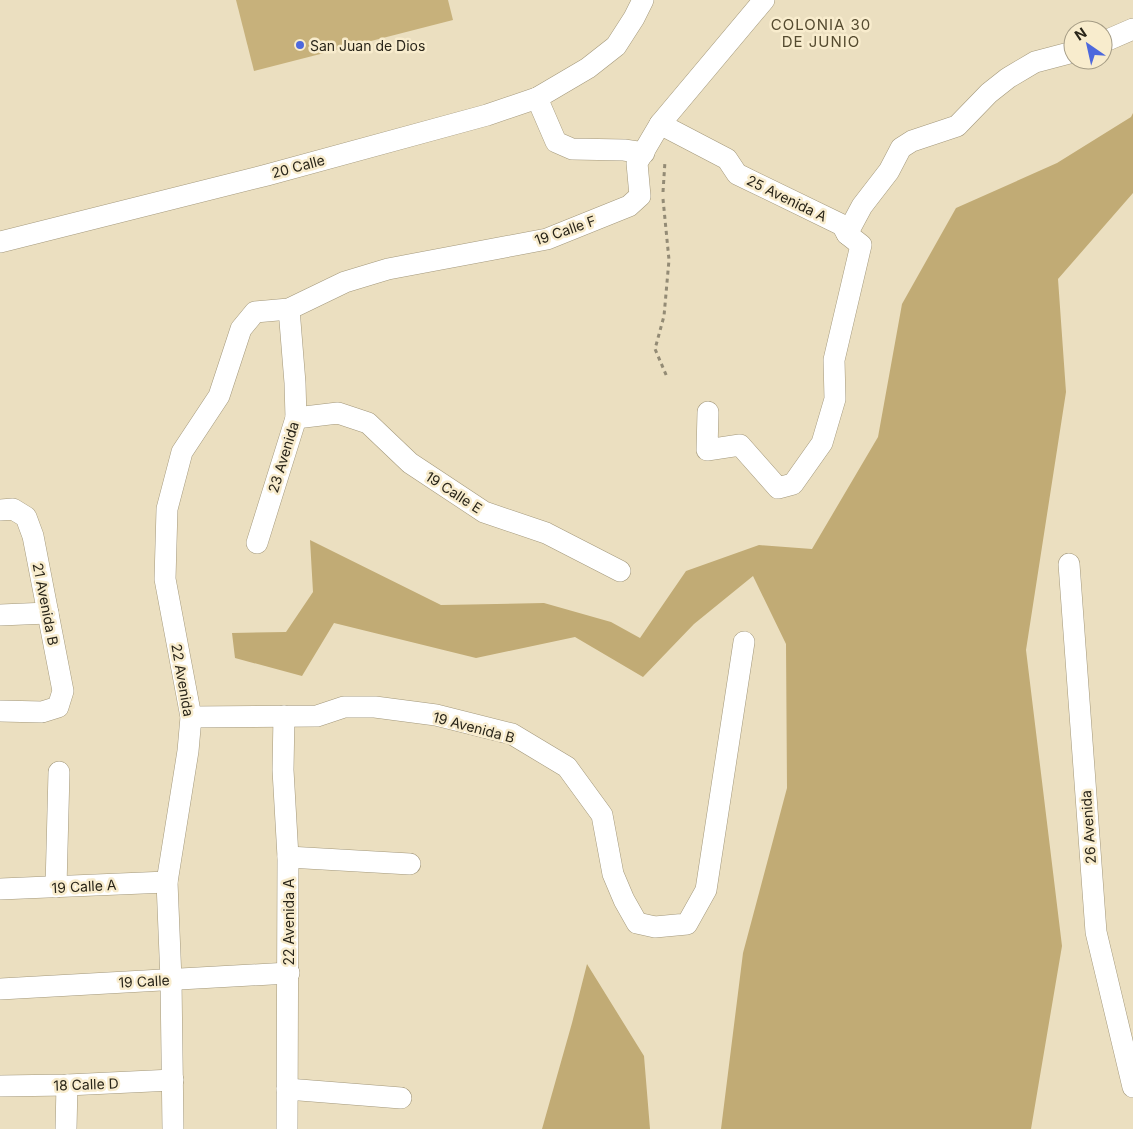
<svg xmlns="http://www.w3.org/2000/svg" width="1133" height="1129" viewBox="0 0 1133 1129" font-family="Inter,sans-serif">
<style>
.green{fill:#c7b17b}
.forest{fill:#c1ab75}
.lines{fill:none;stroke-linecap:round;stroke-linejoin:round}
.minor-casing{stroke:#a3987b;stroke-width:22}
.path{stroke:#938b75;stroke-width:3;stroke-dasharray:4 4;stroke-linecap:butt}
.minor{stroke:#fff;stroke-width:21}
.poi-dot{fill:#4d68dd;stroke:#f8eccd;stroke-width:2}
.labels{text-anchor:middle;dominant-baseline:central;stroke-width:5;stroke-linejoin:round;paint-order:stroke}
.poi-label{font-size:14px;fill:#292519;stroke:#f8eccd;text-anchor:start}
.street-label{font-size:14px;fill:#292519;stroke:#f8eccd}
.neighbourhood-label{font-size:15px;letter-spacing:1px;fill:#554b30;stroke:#f8eccd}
</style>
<rect width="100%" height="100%" fill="#ebdfc0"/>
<polygon class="green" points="236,0 448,0 453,20 254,71"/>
<g class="forest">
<polygon points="1133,113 1133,193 1058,279 1066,392 1026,650 1062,946 1031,1129 721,1129 743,953 787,788 786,644 753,576 694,624 643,677 575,637 476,658 334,623 302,676 235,658 232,633 286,632 313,592 310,540 441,605 544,603 611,622 640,638 686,571 759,545 812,549 878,437 902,304 956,208 1057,163 1131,117"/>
<polygon points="587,964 644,1056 650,1129 542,1129 572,1023"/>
</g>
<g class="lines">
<defs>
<g id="minor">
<polyline points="1103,42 1133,29"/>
<polyline points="537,98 556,142 572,149 624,150 644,153"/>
<polyline points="660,124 727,159 737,174 842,225 847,234 861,245 834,360 835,399 822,443 793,484 778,488 740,445 707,450 708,412"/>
<polyline points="847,234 862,206 889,171 901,148 912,141 957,126 989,93 1008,78 1035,62 1073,52"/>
<polyline points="0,242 267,175 487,115 537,98 588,68 616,46 634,18 643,0"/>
<polyline points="296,418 338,413 368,423 410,463 484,512 546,533 620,571"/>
<polyline points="0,510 13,509 26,517 33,536 63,691 58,707 42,712 0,711"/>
<polyline points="257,543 296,418 295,383 289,309"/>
<polyline points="1069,564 1096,932 1133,1087"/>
<polyline points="0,615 48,613"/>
<polyline points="284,716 283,770 288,857 287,1129"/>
<polyline points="191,717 317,716 344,707 375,707 436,715 512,734 567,767 602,815 613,874 624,900 637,923 655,927 687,924 706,890 744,642"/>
<polyline points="288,857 410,864"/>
<polyline points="56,887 59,772"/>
<polyline points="0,889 167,882"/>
<polyline points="0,989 289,973"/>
<polyline points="0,1086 67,1085 173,1080"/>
<polyline points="287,1089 401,1098"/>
<polyline points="66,1129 67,1085"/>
<polyline points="173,1129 171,980 167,882 188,751 191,717 165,579 167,509 182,452 219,396 241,329 255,312 289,309 345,282 388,269 547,239 629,206 640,196 637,163 660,124 764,0"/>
</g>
</defs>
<use href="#minor" class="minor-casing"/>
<g class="path">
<polyline points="663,192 665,161"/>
<polyline points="663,199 669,260 664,316 655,349 667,377"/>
</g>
<use href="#minor" class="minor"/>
</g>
<circle class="poi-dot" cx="300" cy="45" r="5"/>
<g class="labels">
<g class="poi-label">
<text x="310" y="45">San Juan de Dios</text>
</g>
<g class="street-label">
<text transform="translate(298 166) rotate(-15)">20 Calle</text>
<text transform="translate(787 198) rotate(26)">25 Avenida A</text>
<text transform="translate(565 230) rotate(-19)">19 Calle F</text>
<text transform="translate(283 457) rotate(-73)">23 Avenida</text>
<text transform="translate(454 492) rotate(33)">19 Calle E</text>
<text transform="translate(46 604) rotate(79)">21 Avenida B</text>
<text transform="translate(183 680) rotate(80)">22 Avenida</text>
<text transform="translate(474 727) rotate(15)">19 Avenida B</text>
<text transform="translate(1088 827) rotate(-94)">26 Avenida</text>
<text transform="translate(84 886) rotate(-3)">19 Calle A</text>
<text transform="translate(288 922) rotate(-90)">22 Avenida A</text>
<text transform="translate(144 981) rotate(-3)">19 Calle</text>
<text transform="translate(86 1084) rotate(-2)">18 Calle D</text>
</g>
<g class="neighbourhood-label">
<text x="821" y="24">COLONIA 30<tspan x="821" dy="17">DE JUNIO</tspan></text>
</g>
</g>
<g transform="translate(1088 45) rotate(326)"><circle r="24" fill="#f8eccd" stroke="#a59c85"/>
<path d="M0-4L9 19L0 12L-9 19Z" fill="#4d68dd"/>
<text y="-8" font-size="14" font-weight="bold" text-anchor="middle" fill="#292519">N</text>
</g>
</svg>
